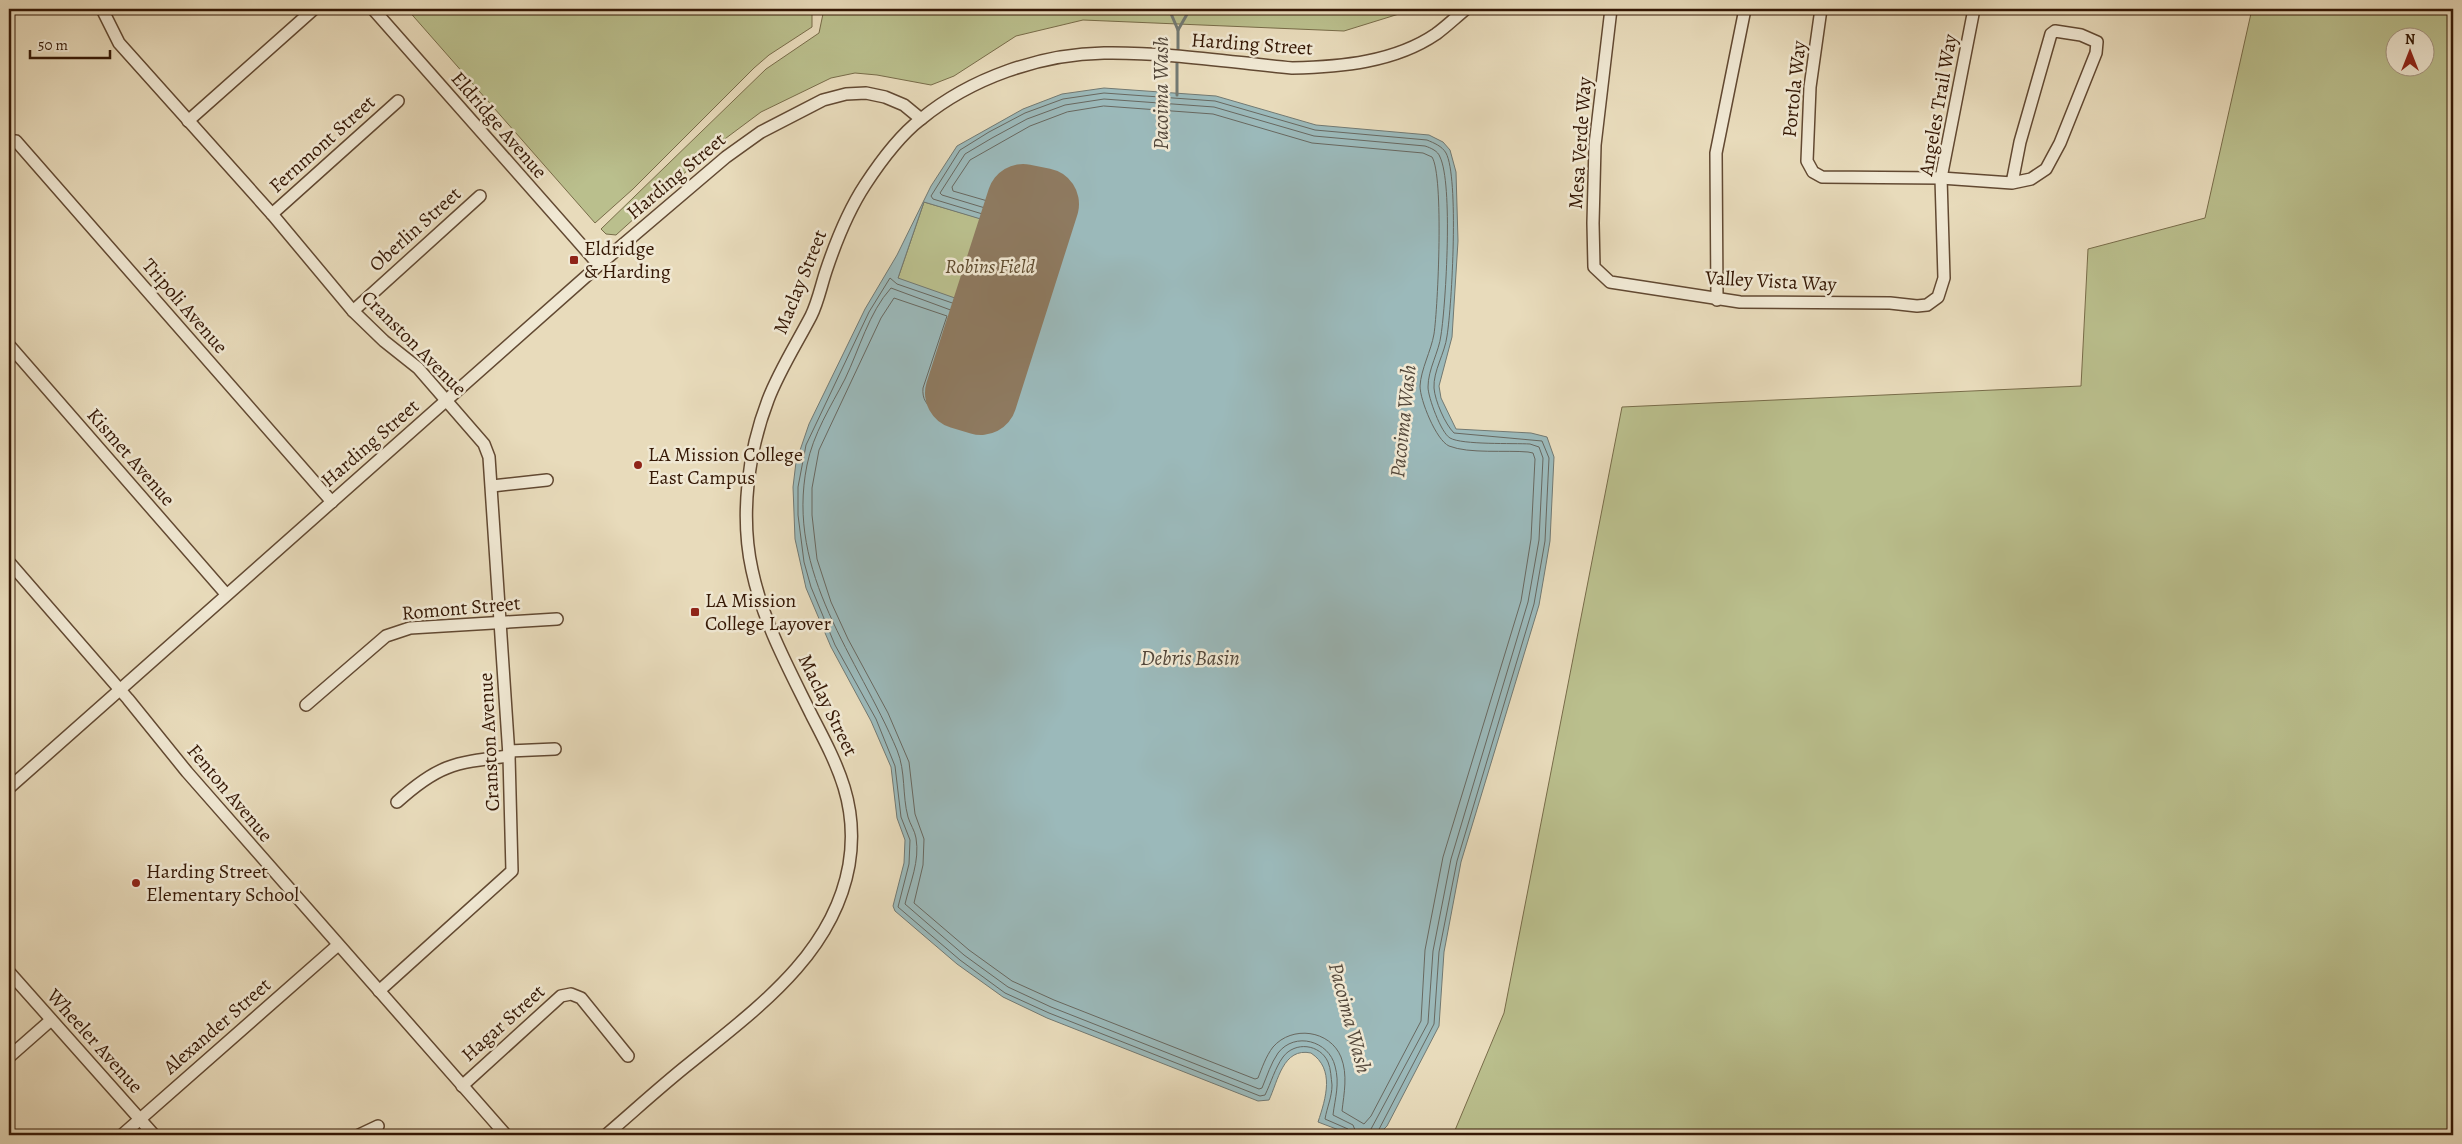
<svg xmlns="http://www.w3.org/2000/svg" width="2462" height="1144" viewBox="0 0 2462 1144" font-family="Alegreya,serif">
<style>
.green{fill:#babf8d;stroke:#786c49;fill-rule:evenodd}
.water{fill:#9bb9ba;stroke:#727972;fill-rule:evenodd}
.lines{fill:none;stroke-linecap:round;stroke-linejoin:round}
.shore{stroke:#686860;stroke-width:1}
.stream{stroke:#727972;stroke-width:3}
.runway{stroke:#8e7a60;stroke-width:72}
.minor-casing{stroke:#624932;stroke-width:14}
.minor{stroke:#f0e8d3;stroke-width:11}
.poi-dot{fill:#8f2418;stroke:#f0e8d3;stroke-width:2}
.labels{text-anchor:middle;dominant-baseline:central;stroke-width:5;stroke-linejoin:round;paint-order:stroke}
.street-label{font-size:20px;fill:#351805;stroke:#f0e8d3}
.poi-label{font-size:20px;fill:#351805;stroke:#f0e8d3;text-anchor:start}
.park-label{font-size:20px;font-style:italic;fill:#5d4a2e;stroke:#f0e8d3}
.water-label{font-size:21px;font-style:italic;fill:#54483b;stroke:#f0e8d3}
</style>
<rect width="100%" height="100%" fill="#e8dbbb"/>
<filter id="stains"><feTurbulence type="fractalNoise" baseFrequency=".004" numOctaves="4"/><feColorMatrix values="0 0 0 0 .2 0 0 0 0 .09 0 0 0 0 .02 0 0 0 .5 -.17"/></filter>
<radialGradient id="worn" r=".72"><stop offset=".6" stop-color="#630" stop-opacity="0"/><stop offset="1" stop-color="#630" stop-opacity=".3"/></radialGradient>
<g class="green">
<polygon points="407,9 812,9 812,27 769,55 754,68 633,189 595,223"/>
<polygon points="824,9 1415,9 1344,31 1083,20 1016,36 954,76 931,85 877,75 855,73 831,78 761,112 710,150 616,235 606,234 601,229 766,69 819,33"/>
<path d="M2252,9h201v1126h-1000l51,-122 118,-606 459,-21 7,-137 117,-31zM2394,38h30v30h-30z"/>
<polygon points="1016,189 1059,201 991,410 941,392 898,278 924,202 1003,225"/>
</g>
<path class="water" d="M1104,88l112,8 100,29 113,10 14,7 7,8 6,22 2,69 -6,96 -13,49 2,12 15,31 75,4 16,4 7,20 -4,84 -11,64 -78,257 -17,90 -5,74 -52,100 -9,9h-26l-34,-13c8,-24 17,-53 -7,-69 -28,-6 -33,28 -42,47l-11,1 -211,-83 -44,-21 -46,-33 -62,-53 -2,-5 11,-43 1,-23 -8,-22 -6,-51 -20,-46 -40,-74 -25,-59 -11,-49 -2,-52 3,-25 13,-38 56,-115 32,-54 34,-69 26,-40 66,-37 39,-15zM1016,189l43,12 -68,208 -50,-17 31,-88 -74,-26 26,-76 80,24z"/>
<g class="lines">
<g class="shore">
<path d="M1104,106l109,8 99,29 111,10 9,4c12,19 6,150 2,177 -3,17 -13,35 -14,52 0,14 16,54 29,60 20,8 57,4 79,6l5,1 2,6 -4,80 -10,62 -78,256 -18,93 -4,71 -50,95 -7,8 -22,-13c2,-18 6,-36 -1,-54 -11,-27 -49,-32 -68,-10 -7,9 -11,21 -15,31l-3,1 -201,-79 -42,-19 -43,-31 -55,-47 9,-38 1,-26 -9,-25 -6,-52 -21,-49 -40,-74 -17,-37 -14,-43 -5,-44v-27l7,-38 62,-132 13,-20 53,18 -24,72c-1,10 3,18 13,22 20,7 60,31 73,5l68,-207c2,-11 -2,-19 -11,-25l-47,-13c-21,0 -19,18 -28,32l-38,-11 -1,-4 18,-27 60,-34 37,-14z"/>
<path d="M1351,1135l-3,-6 -23,-10c2,-12 7,-22 7,-34 -1,-7 -1,-16 -4,-23 -8,-18 -33,-21 -45,-5 -8,11 -12,26 -18,38l-5,1 -211,-83 -44,-20 -45,-33 -62,-53 11,-43 1,-24 -9,-23 -6,-51 -19,-47 -41,-74 -24,-58 -7,-25 -6,-47v-28l8,-42 63,-133 21,-34 7,6 67,23 -27,86 3,4 48,17 7,-2 69,-212 -4,-5 -45,-11 -4,3 -12,32 -66,-20 -2,-3 29,-46 29,-18 36,-19 38,-14 41,-6 111,8 100,29 112,10c7,3 15,6 19,13 13,24 6,152 1,183 -2,17 -14,35 -13,52 1,13 11,36 20,45l88,8 7,17 -4,83 -11,63 -77,257 -18,91 -5,72 -58,111"/>
<path d="M1357,1135l-4,-10 -20,-10c2,-17 7,-31 2,-49 -6,-25 -40,-35 -57,-13 -7,10 -11,23 -16,35l-3,1 -208,-82 -43,-20 -44,-32 -59,-51c5,-21 15,-43 11,-66 -1,-7 -6,-14 -8,-21 -6,-22 -2,-45 -11,-67 -39,-93 -112,-176 -90,-285 6,-31 24,-59 38,-86 14,-29 24,-67 46,-91l65,24 -25,76 2,11 54,21h7l6,-4 69,-211 1,-7 -7,-8 -46,-12 -11,5 -11,28 -53,-16 -2,-2 25,-39 27,-16 35,-19 38,-14 39,-6 110,8 100,29 111,10c6,2 13,5 15,11 13,27 6,145 1,178 -2,17 -13,34 -13,52 0,10 13,46 22,51 12,7 63,5 80,6l9,3 4,11 -4,82 -11,62 -77,257 -18,92 -5,72 -57,106 -1,6"/>
</g>
<g class="stream">
<polyline points="1169,9 1178,30"/>
<polyline points="1178,53 1178,30 1190,9"/>
<polyline points="1177,95 1177,59"/>
</g>
<polygon class="runway" points="1023,200 1043,204 981,399 961,393"/>
<defs>
<g id="minor">
<polyline points="102,9 119,43 272,214 353,311 384,341 418,368 484,444 489,457 509,756 512,871 379,991"/>
<polyline points="373,9 599,265"/>
<polyline points="1611,9 1595,145 1593,223 1594,267 1610,282 1740,302 1890,303 1917,306 1927,305 1938,297 1944,278 1941,178 1974,9"/>
<polyline points="1821,9 1810,87 1807,161 1813,172 1822,177 1941,178 2012,183 2031,179 2046,169 2060,143 2096,53 2097,42 2081,35 2055,31 2051,34 2020,142 2012,183"/>
<polyline points="188,121 314,9"/>
<polyline points="9,142 16,141 332,502"/>
<polyline points="272,214 398,101"/>
<polyline points="1717,300 1716,153 1745,9"/>
<polyline points="353,311 480,196"/>
<polyline points="9,345 226,594"/>
<polyline points="492,486 547,480"/>
<polyline points="9,562 128,699 187,772 506,1135"/>
<polyline points="306,705 386,636 410,628 557,619"/>
<polyline points="509,751 555,749"/>
<polyline points="9,788 599,265 726,157 761,132 823,100 846,94 866,93 885,97 904,105 921,119"/>
<path d="M397,802c42,-38 57,-39 112,-46"/>
<polyline points="9,972 154,1135"/>
<polyline points="9,1057 51,1020"/>
<polyline points="462,1086 561,996 571,994 581,998 628,1056"/>
<polyline points="122,1135 338,945"/>
<polyline points="359,1135 378,1126"/>
<path d="M606,1135c28,-24 55,-49 84,-72 66,-54 143,-108 159,-198 10,-59 -11,-99 -37,-149 -23,-47 -49,-94 -60,-146 -12,-54 -4,-118 16,-170 11,-29 29,-57 43,-84 7,-14 10,-30 15,-45 10,-30 22,-60 39,-86 15,-23 34,-49 56,-66 50,-41 119,-65 183,-66 62,-1 126,9 188,15 49,-1 103,-6 144,-34 11,-8 20,-17 30,-25"/>
</g>
</defs>
<use href="#minor" class="minor-casing"/>
<use href="#minor" class="minor"/>
</g>
<g class="poi-dot">
<rect x="569" y="255" width="10" height="10" rx="2.5"/>
<circle cx="638" cy="465" r="5"/>
<rect x="690" y="607" width="10" height="10" rx="2.5"/>
<circle cx="136" cy="883" r="5"/>
</g>
<g class="labels">
<g class="street-label">
<text transform="translate(1252 44) rotate(4)">Harding Street</text>
<text transform="translate(1794 89) rotate(-84)">Portola Way</text>
<text transform="translate(1938 105) rotate(-80)">Angeles Trail Way</text>
<text transform="translate(499 125) rotate(49)">Eldridge Avenue</text>
<text transform="translate(1580 143) rotate(-86)">Mesa Verde Way</text>
<text transform="translate(322 144) rotate(-42)">Fernmont Street</text>
<text transform="translate(676 176) rotate(-40)">Harding Street</text>
<text transform="translate(415 229) rotate(-42)">Oberlin Street</text>
<text transform="translate(1771 281) rotate(3)">Valley Vista Way</text>
<text transform="translate(800 282) rotate(-68)">Maclay Street</text>
<text transform="translate(185 306) rotate(49)">Tripoli Avenue</text>
<text transform="translate(414 343) rotate(45)">Cranston Avenue</text>
<text transform="translate(370 443) rotate(-41)">Harding Street</text>
<text transform="translate(131 457) rotate(49)">Kismet Avenue</text>
<text transform="translate(461 608) rotate(-5)">Romont Street</text>
<text transform="translate(828 705) rotate(64)">Maclay Street</text>
<text transform="translate(489 742) rotate(-93)">Cranston Avenue</text>
<text transform="translate(230 793) rotate(50)">Fenton Avenue</text>
<text transform="translate(503 1023) rotate(-42)">Hagar Street</text>
<text transform="translate(217 1026) rotate(-41)">Alexander Street</text>
<text transform="translate(95 1041) rotate(48)">Wheeler Avenue</text>
</g>
<g class="poi-label">
<text x="584" y="248">Eldridge<tspan x="584" dy="23">&amp; Harding</tspan></text>
<text x="648" y="454">LA Mission College<tspan x="648" dy="23">East Campus</tspan></text>
<text x="705" y="600">LA Mission<tspan x="705" dy="23">College Layover</tspan></text>
<text x="146" y="871">Harding Street<tspan x="146" dy="23">Elementary School</tspan></text>
</g>
<g class="park-label">
<text x="990" y="266">Robins Field</text>
</g>
<g class="water-label">
<text transform="translate(1161 93) rotate(-90)">Pacoima Wash</text>
<text transform="translate(1403 421) rotate(-84)">Pacoima Wash</text>
<text x="1190" y="658">Debris Basin</text>
<text transform="translate(1350 1018) rotate(75)">Pacoima Wash</text>
</g>
</g>
<rect width="2462" height="1144" fill="none" stroke="#e8dbbb" stroke-width="30"/>
<rect x="10" y="10" width="2442" height="1124" fill="none" stroke="#351805" stroke-width="2.5"/>
<rect x="15" y="15" width="2432" height="1114" fill="none" stroke="#351805"/>
<g transform="translate(2410 52)"><circle r="24" fill="#f0e8d3" stroke="#a59581"/>
<path d="M0-4L9 19L0 12L-9 19Z" fill="#8f2418"/>
<text y="-8" font-size="14" font-weight="bold" text-anchor="middle" fill="#351805">N</text>
</g>
<path d="M30 50v8h80v-8" fill="none" stroke="#351805" stroke-width="2.5"/>
<text x="38" y="50" font-size="15" fill="#351805" stroke="#f0e8d3" stroke-width="4" paint-order="stroke">50 m</text>
<rect width="100%" height="100%" filter="url(#stains)"/>
<rect width="100%" height="100%" fill="url(#worn)"/>
</svg>
